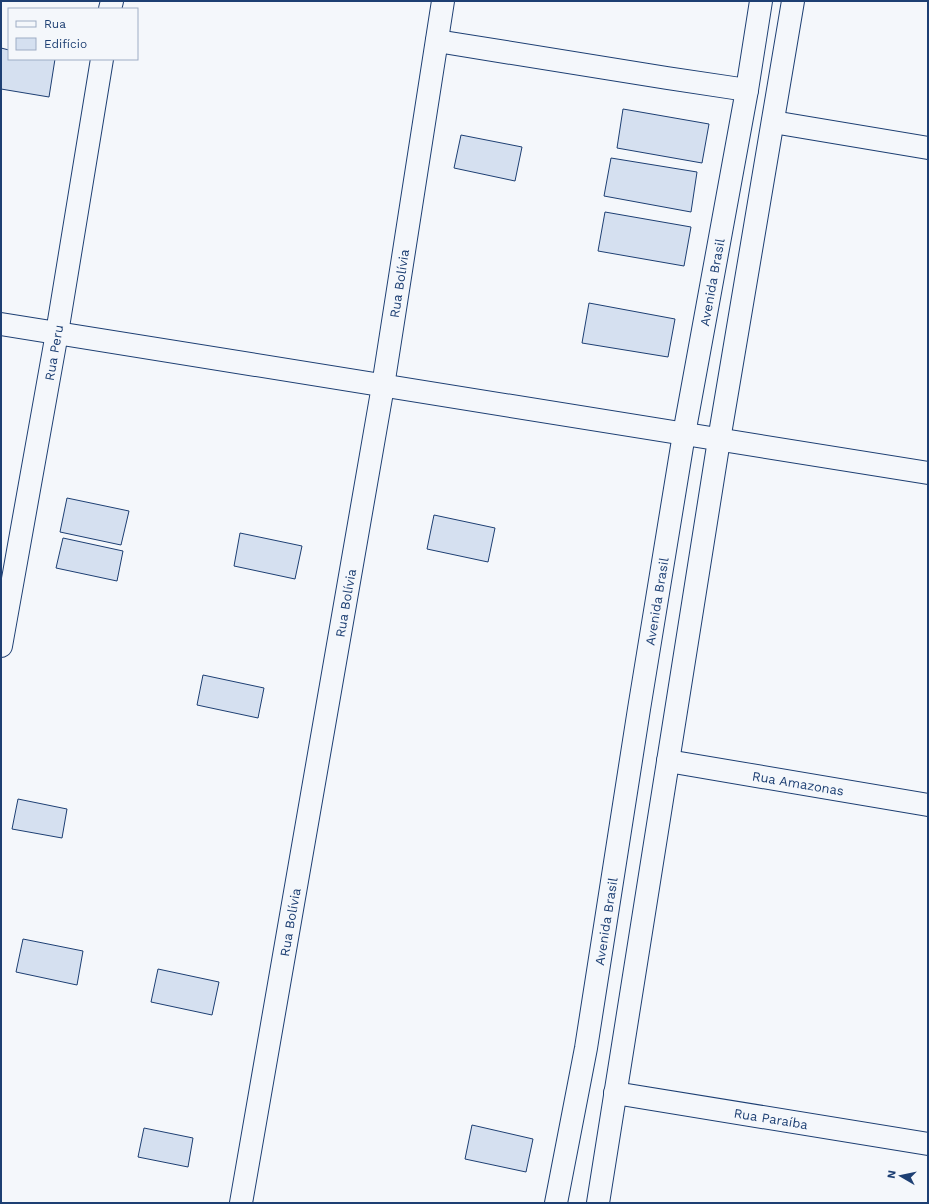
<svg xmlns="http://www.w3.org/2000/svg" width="929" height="1204" viewBox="0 0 929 1204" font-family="'Work Sans',sans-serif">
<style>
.building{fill:#d5e0f0;stroke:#1d3f73}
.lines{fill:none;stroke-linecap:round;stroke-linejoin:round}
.minor-casing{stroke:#1d3f73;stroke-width:24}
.minor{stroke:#f4f7fb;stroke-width:22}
.labels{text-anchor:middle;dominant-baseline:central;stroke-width:3;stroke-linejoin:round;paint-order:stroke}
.street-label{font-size:13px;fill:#1d3f73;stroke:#f4f7fb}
</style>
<rect width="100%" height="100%" fill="#f4f7fb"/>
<g class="building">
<polygon points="1,48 9,50 9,59 55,59 49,97 1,89"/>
<polygon points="623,109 709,124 702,163 617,148"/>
<polygon points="461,135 522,147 515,181 454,168"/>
<polygon points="611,158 697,172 691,212 604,196"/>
<polygon points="605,212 691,227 684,266 598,251"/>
<polygon points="589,303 675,319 668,357 582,343"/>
<polygon points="67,498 129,511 121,545 60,532"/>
<polygon points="434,515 495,528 488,562 427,549"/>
<polygon points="240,533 302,546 295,579 234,566"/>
<polygon points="63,538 123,551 117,581 56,568"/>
<polygon points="203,675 264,688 258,718 197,705"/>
<polygon points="18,799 67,809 62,838 12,829"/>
<polygon points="23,939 83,951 77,985 16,972"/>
<polygon points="158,969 219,982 212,1015 151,1002"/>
<polygon points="472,1125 533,1139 526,1172 465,1159"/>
<polygon points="144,1128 193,1138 188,1167 138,1157"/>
</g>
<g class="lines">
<defs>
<g id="minor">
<polyline points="110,9 112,1"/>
<polyline points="437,41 667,78 747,90"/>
<polyline points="773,122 928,148"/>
<polyline points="1,324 928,473"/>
<path id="s1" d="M1,646l56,-313 45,-274"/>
<path id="s2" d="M668,761l260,44"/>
<path id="s3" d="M615,1093l313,51"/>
<path id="s4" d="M241,1203l142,-817 60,-385"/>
<path id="s5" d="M556,1203l30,-155 53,-339 45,-275 63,-344 14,-89"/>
<polyline points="598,1203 719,440 793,1"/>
</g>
</defs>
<use href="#minor" class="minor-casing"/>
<use href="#minor" class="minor"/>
</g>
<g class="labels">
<g class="street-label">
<text stroke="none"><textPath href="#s5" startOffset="934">Avenida Brasil</textPath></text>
<text stroke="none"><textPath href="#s4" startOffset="933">Rua Bolívia</textPath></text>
<text stroke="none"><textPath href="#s1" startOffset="298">Rua Peru</textPath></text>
<text stroke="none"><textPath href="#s5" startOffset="610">Avenida Brasil</textPath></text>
<text stroke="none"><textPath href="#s4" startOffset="609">Rua Bolívia</textPath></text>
<text stroke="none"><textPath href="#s2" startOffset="132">Rua Amazonas</textPath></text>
<text stroke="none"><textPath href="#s4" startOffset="285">Rua Bolívia</textPath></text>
<text stroke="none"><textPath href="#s5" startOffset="286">Avenida Brasil</textPath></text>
<text stroke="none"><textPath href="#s3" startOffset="158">Rua Paraíba</textPath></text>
</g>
</g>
<rect width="929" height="1204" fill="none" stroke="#1d3f73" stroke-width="4"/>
<rect x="8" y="8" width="130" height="52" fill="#f4f7fb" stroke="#9eadc5"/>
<rect x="16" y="21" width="20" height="6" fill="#f4f7fb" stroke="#9eadc5"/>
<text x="44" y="28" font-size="12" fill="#1d3f73">Rua</text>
<rect x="16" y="38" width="20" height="12" fill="#d5e0f0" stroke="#9eadc5"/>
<text x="44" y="48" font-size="12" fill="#1d3f73">Edifício</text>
<g transform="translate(901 1176) rotate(279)" stroke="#f4f7fb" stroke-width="3" paint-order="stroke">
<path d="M0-3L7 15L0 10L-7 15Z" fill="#1d3f73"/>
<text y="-6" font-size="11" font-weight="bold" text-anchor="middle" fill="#1d3f73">N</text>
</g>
</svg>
